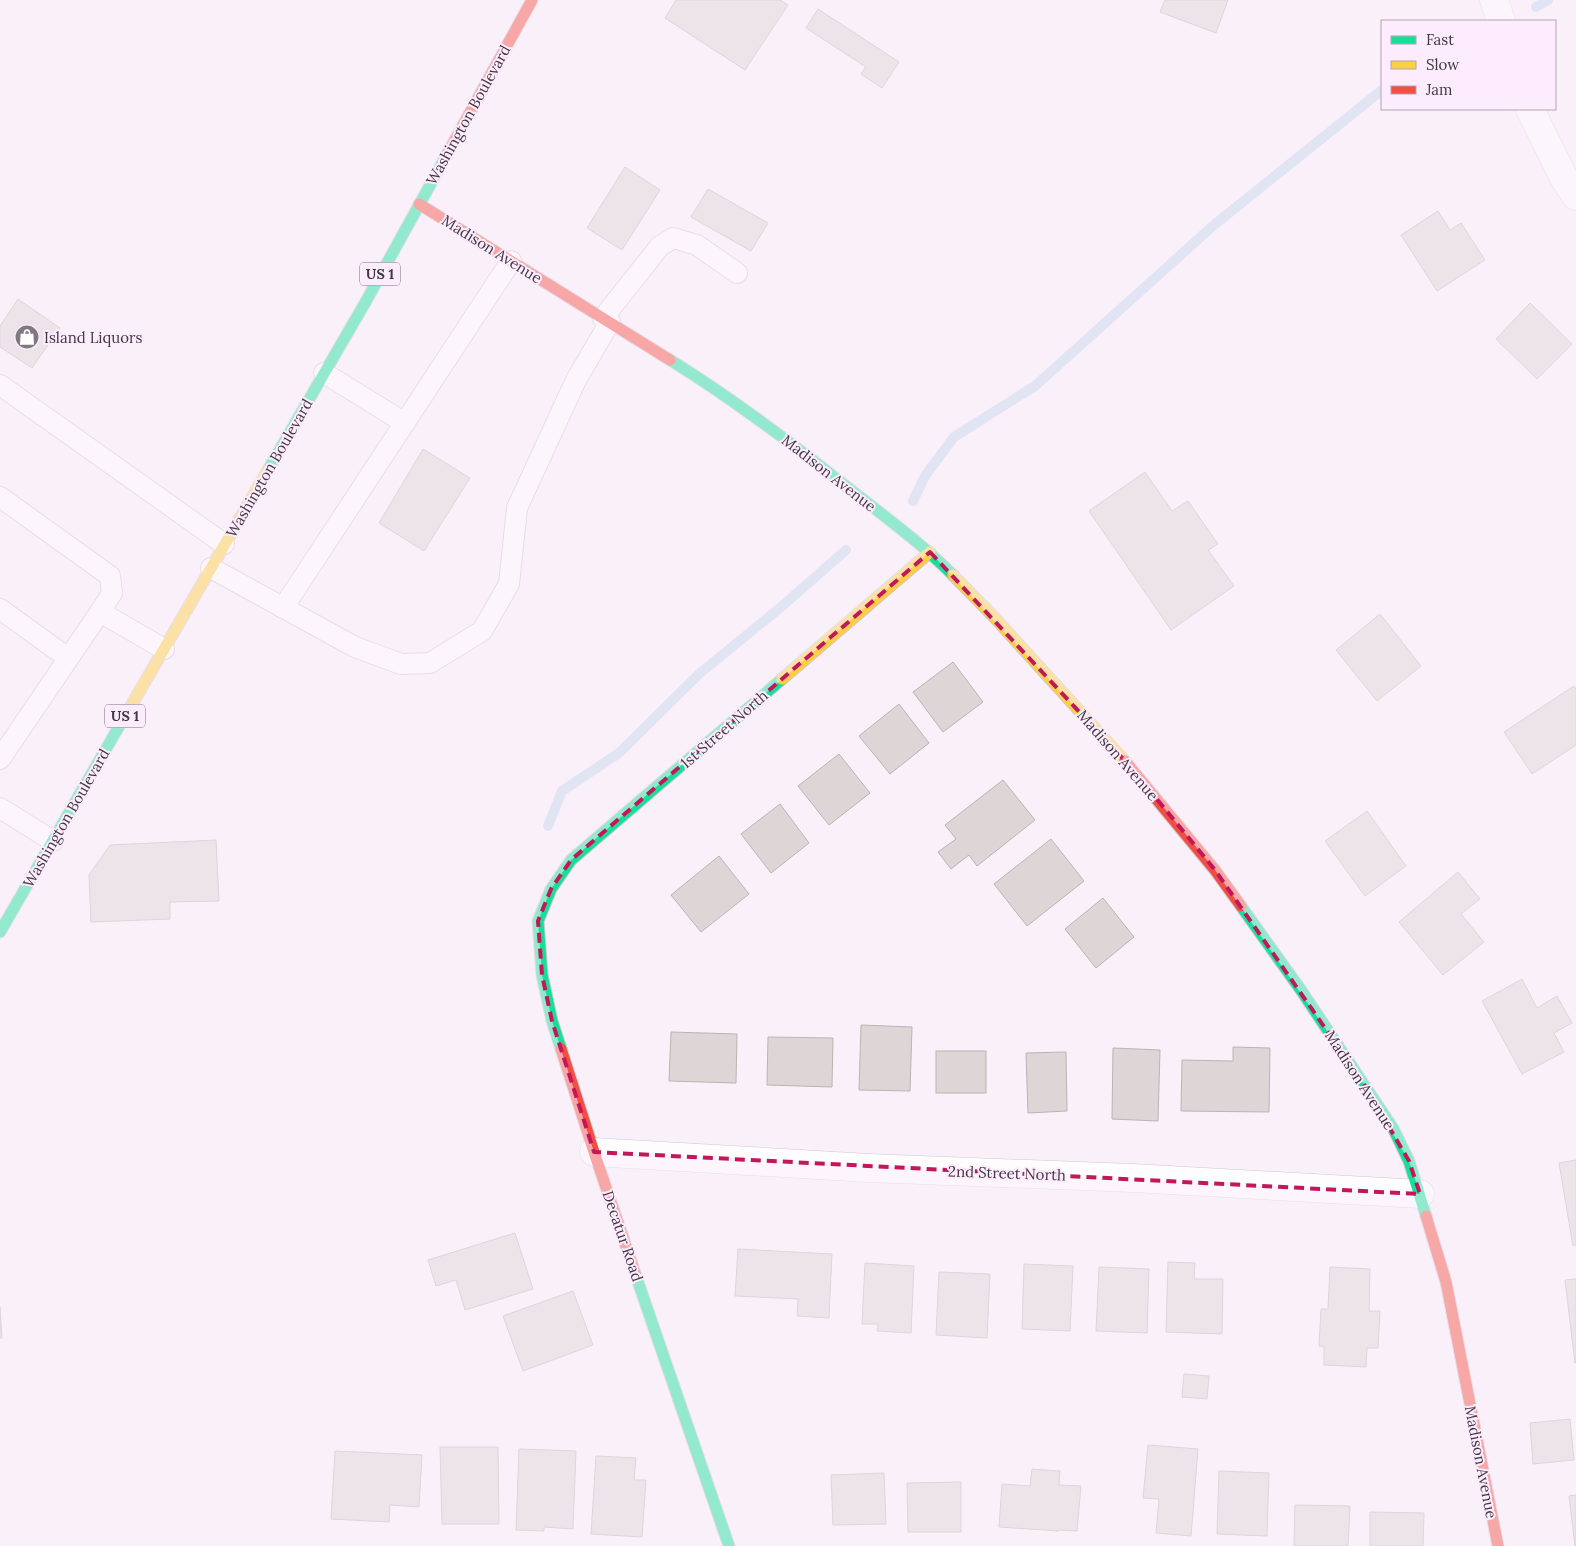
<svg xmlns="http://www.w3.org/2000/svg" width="1576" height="1546" viewBox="0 0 1576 1546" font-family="Lora,serif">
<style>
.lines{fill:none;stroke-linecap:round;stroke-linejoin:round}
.stream{stroke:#c3d5e9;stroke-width:10}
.building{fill:#ded6d6;stroke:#bbb4b4}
.lane-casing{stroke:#cfc7cf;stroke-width:22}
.street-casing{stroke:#cfc7cf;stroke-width:29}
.fast-casing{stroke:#cfc7cf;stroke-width:13}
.slow-casing{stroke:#cfc7cf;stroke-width:13}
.jam-casing{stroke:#cfc7cf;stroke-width:13}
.lane{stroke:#fefdfe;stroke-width:20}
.street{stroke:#fefdfe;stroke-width:28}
.fast{stroke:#16e098;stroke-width:11}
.slow{stroke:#ffcf43;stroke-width:11}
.jam{stroke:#f24e42;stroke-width:11}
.marked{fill:none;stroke:#c2185b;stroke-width:4;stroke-dasharray:10 6;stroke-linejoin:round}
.labels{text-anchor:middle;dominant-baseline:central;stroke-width:4;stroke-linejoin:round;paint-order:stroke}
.shield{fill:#fdecfd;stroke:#796f79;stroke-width:1}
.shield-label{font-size:14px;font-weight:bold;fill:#413941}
.street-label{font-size:15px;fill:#413941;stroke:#fdecfd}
.poi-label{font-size:15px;fill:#413941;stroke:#fdecfd;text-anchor:start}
</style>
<rect width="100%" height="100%" fill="#f9f0f9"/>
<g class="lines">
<g class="stream">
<polyline points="1536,7 1548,0"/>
<polyline points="913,501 925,476 954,437 1035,386 1214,225 1382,90"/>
<polyline points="548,826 562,791 619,753 699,674 781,607 846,550"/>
</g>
</g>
<g class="building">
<polygon points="676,0 780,0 788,5 745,70 665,18"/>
<polygon points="1165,0 1228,0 1216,33 1160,12"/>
<polygon points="818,9 899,62 882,88 861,74 866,67 806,28"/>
<polygon points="625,167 660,190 622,250 587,228"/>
<polygon points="708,189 768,223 751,251 691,217"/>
<polygon points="1438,211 1450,230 1461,223 1485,260 1437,291 1401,235"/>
<polygon points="18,299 60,328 32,368 0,347 0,326"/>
<polygon points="1530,303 1572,344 1537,379 1496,339"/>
<polygon points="423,449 470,478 424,551 379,523"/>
<polygon points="1145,472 1172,511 1188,501 1218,544 1208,550 1234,586 1171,630 1089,511"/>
<polygon points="1380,614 1421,666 1377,701 1336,650"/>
<polygon points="953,662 983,702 943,732 913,692"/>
<polygon points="1574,686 1576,689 1576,745 1532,774 1504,732"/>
<polygon points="899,704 929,743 890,774 859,736"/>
<polygon points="839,754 870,793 829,825 798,786"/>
<polygon points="1003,780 1035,820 977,866 969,855 951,869 938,852 956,839 945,825"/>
<polygon points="780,804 809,843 771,873 741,834"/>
<polygon points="1367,811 1406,866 1365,896 1325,841"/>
<polygon points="1051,839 1084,881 1027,926 994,884"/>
<polygon points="216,840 219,901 170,902 170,919 91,922 89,875 110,845"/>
<polygon points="719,856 749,894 701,932 671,895"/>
<polygon points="1458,872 1480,899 1461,914 1484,942 1443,975 1399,922"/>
<polygon points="1103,898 1134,937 1096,968 1065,929"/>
<polygon points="1522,979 1537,1008 1557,996 1572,1023 1554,1033 1564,1052 1522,1074 1482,1001"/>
<polygon points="861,1025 912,1027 910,1091 859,1090"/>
<polygon points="671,1032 737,1034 736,1083 669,1081"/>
<polygon points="768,1037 833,1038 832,1087 767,1085"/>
<polygon points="1233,1047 1270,1048 1269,1112 1181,1111 1182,1060 1233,1061"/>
<polygon points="1113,1048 1160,1050 1158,1121 1112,1119"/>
<rect x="936" y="1051" width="50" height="42"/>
<polygon points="1066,1052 1067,1111 1028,1113 1026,1053"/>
<polygon points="1576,1160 1576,1245 1573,1246 1559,1163"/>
<polygon points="515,1233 533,1289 465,1310 456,1280 436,1286 428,1260"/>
<polygon points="738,1249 832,1254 829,1318 797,1316 798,1299 735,1296"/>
<polygon points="1168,1262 1195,1263 1194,1279 1223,1279 1222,1334 1166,1332"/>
<polygon points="865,1263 914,1266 911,1333 877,1331 878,1324 862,1324"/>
<polygon points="1024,1264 1073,1266 1070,1331 1022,1329"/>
<polygon points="1099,1267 1149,1269 1147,1333 1096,1331"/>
<polygon points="1330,1267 1370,1269 1369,1311 1380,1311 1378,1348 1367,1348 1366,1367 1324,1365 1324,1347 1319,1346 1321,1309 1328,1309"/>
<polygon points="939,1272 990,1274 987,1338 936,1335"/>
<polygon points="1576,1279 1576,1363 1575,1363 1565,1280"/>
<polygon points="573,1291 593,1345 523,1371 503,1316"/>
<polygon points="0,1307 2,1338 0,1338"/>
<polygon points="1184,1374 1209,1376 1207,1399 1182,1397"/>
<polygon points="1570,1419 1574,1460 1533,1464 1530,1423"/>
<polygon points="1148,1445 1198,1449 1191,1536 1156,1533 1159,1499 1143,1498"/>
<polygon points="440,1447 498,1447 499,1524 442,1524"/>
<polygon points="519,1449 576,1451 573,1529 544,1527 544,1531 516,1530"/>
<polygon points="335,1451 422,1455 419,1507 390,1505 389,1522 331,1519"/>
<polygon points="596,1456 636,1458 634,1480 646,1480 642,1537 591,1534"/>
<polygon points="1032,1469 1060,1471 1059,1485 1081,1486 1077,1531 1059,1530 1058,1531 999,1527 1002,1484 1030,1486"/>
<polygon points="1219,1471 1269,1473 1267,1536 1217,1534"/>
<polygon points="884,1473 886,1524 833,1525 831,1475"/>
<polygon points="961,1482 961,1532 908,1532 907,1483"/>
<polygon points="1576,1495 1576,1546 1575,1546 1569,1496"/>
<polygon points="1295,1505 1350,1506 1348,1546 1294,1546"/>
<polygon points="1370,1512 1424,1513 1423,1546 1370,1546"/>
</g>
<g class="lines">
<defs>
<g id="lane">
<polyline points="603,318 660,246 673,238 697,245 737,273"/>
<polyline points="324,373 405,423"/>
<polyline points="0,385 224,544"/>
<polyline points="0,497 110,576 112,593 100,612 164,649"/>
<polyline points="211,568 355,647 401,664 430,663 482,631 509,584 517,508 576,380 610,322"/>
<polyline points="283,608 511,261"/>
<polyline points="0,609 68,658"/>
<polyline points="0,759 100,612"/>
<polyline points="0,808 53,841"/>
</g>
<g id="street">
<polyline points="1494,0 1501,21"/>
<polyline points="1530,109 1564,178 1576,196"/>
<polyline points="594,1152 869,1168 1133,1178 1420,1194"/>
</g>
<g id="fast">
<path d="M670,360c62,38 120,82 177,127 37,29 74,56 106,88"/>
<polyline points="268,470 365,303 445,158"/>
<polyline points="1241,906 1301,990 1393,1128 1409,1161 1426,1216"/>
<polyline points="0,932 121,723"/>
<polyline points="561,1049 552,1021 542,975 538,921 551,889 571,860 782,679"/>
<polyline points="636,1276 729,1546"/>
</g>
<g id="slow">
<polyline points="953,575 995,618 1125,761"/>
<polyline points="782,679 930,552"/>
<polyline points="121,723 268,470"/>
</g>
<g id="jam">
<polyline points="445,158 532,0"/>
<polyline points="419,204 670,360"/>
<polyline points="1125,761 1215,870 1241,906"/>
<polyline points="561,1049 594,1152 636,1276"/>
<polyline points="1426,1216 1446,1282 1498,1546"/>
</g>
</defs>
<use href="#lane" class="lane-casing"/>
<use href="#street" class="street-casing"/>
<use href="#fast" class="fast-casing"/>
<use href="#slow" class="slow-casing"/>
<use href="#jam" class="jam-casing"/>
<use href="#lane" class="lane"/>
<use href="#street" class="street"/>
<use href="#fast" class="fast"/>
<use href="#slow" class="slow"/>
<use href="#jam" class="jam"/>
</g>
<path d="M0 0H1576V1546H0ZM930,552l198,212 87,106 147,211 47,80 11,33 -826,-42 -42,-131 -10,-46 -4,-54 13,-32 20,-29z" fill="#f9f0f9" fill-opacity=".55" fill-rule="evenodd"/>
<path class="marked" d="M930,552l198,212 87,106 147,211 47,80 11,33 -826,-42 -42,-131 -10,-46 -4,-54 13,-32 20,-29z"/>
<defs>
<symbol id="shop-disc" viewBox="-11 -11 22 22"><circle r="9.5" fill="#817981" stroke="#fdecfd"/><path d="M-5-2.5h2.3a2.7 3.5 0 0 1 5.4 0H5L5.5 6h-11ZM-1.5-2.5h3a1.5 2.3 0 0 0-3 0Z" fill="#fff"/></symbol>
</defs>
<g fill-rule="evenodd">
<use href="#shop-disc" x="13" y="323" width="28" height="28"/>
</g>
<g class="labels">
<g class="shield">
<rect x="360" y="262.5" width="40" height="23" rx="4"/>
<rect x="105" y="704.5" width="40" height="23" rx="4"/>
</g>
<g class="shield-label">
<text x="380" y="274">US 1</text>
<text x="125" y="716">US 1</text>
</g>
<g class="street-label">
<text transform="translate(468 115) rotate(-61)">Washington Boulevard</text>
<text transform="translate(492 249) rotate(32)">Madison Avenue</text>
<text transform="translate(269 468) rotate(-60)">Washington Boulevard</text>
<text transform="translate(829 473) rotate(38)">Madison Avenue</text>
<text transform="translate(724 729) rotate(-41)">1st Street North</text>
<text transform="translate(1118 755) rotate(49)">Madison Avenue</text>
<text transform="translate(66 818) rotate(-60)">Washington Boulevard</text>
<text transform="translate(1360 1080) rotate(57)">Madison Avenue</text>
<text transform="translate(1007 1173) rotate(2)">2nd Street North</text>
<text transform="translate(623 1236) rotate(71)">Decatur Road</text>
<text transform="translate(1481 1462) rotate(79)">Madison Avenue</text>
</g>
<g class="poi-label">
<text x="44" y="337">Island Liquors</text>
</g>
</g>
<rect x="1381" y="20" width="175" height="90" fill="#fdecfd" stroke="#b2a4b2"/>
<rect x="1391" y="36" width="25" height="8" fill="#16e098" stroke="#b2a4b2"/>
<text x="1426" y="45" font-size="15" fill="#413941">Fast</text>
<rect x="1391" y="61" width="25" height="8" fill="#ffcf43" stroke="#b2a4b2"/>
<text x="1426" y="70" font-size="15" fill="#413941">Slow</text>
<rect x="1391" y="86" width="25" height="8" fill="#f24e42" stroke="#b2a4b2"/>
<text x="1426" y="95" font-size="15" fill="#413941">Jam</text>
</svg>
